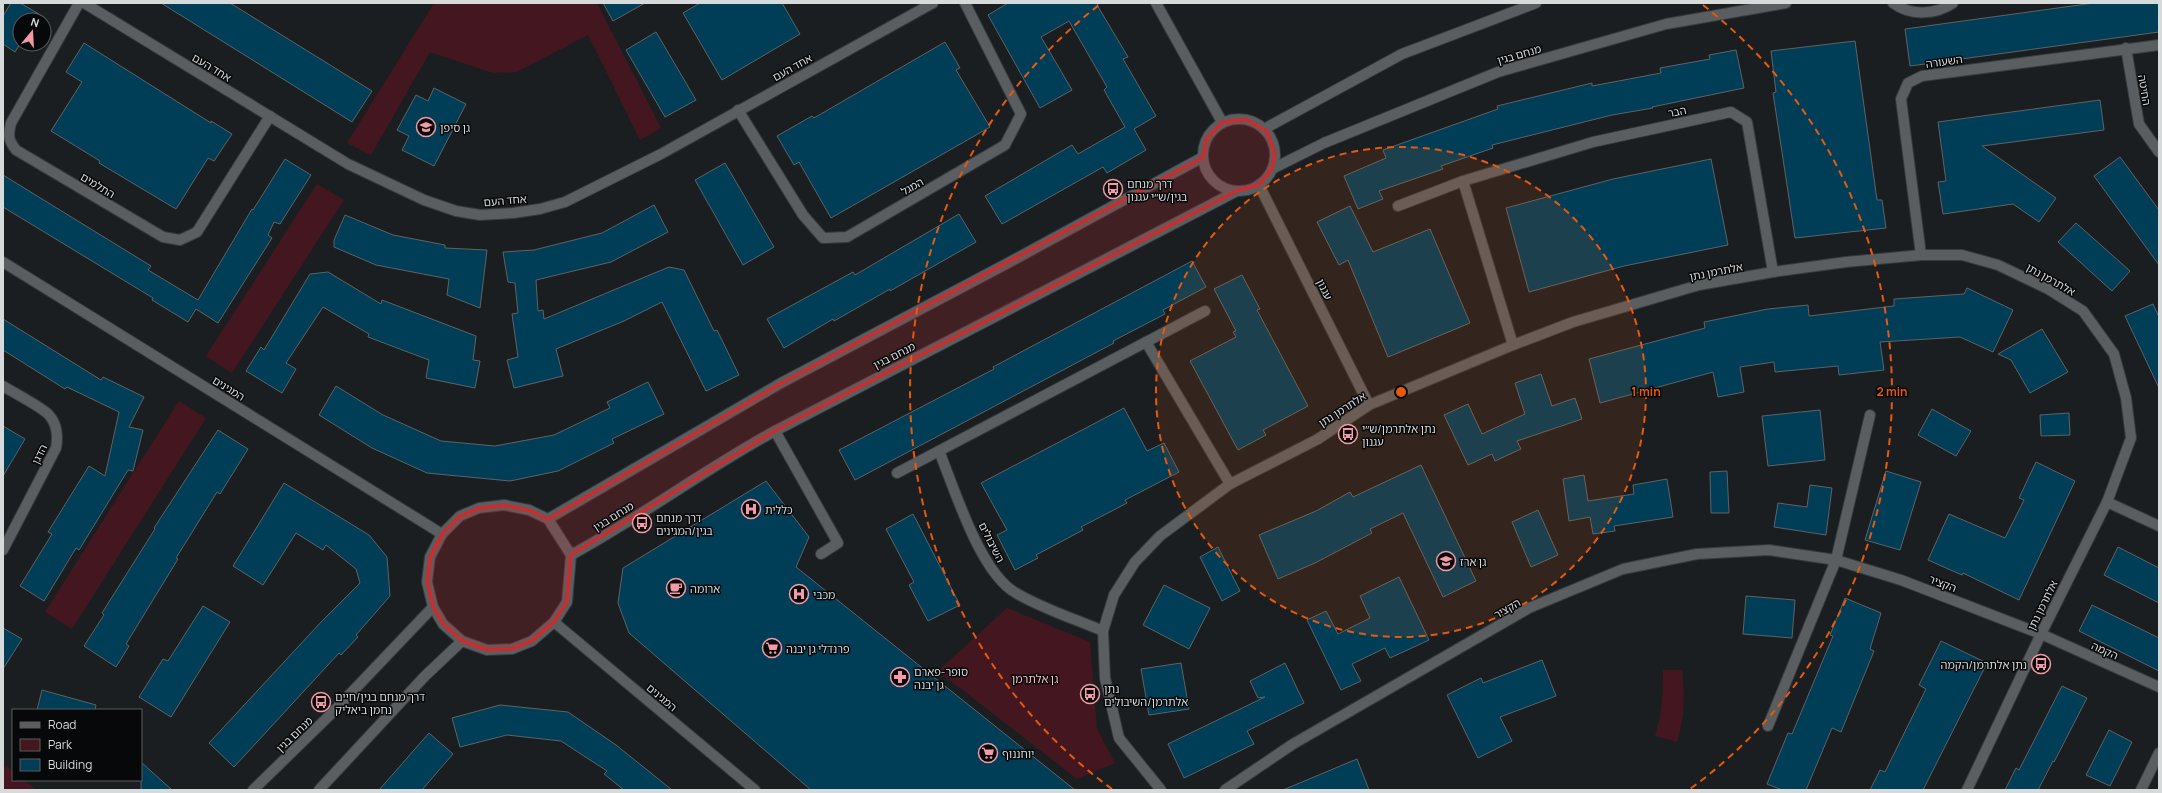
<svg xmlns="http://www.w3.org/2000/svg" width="2162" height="793" viewBox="0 0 2162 793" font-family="Manrope,'Noto Sans Hebrew',sans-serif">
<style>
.green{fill:#44161f}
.building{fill:#003d57;stroke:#5e6365}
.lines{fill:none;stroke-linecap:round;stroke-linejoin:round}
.minor-casing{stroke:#383a3c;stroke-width:12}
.tertiary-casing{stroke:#383a3c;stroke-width:12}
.secondary-casing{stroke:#383a3c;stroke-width:12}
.minor{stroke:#5a5e61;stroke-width:10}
.tertiary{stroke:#5a5e61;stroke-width:10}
.secondary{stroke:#5a5e61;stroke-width:10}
.marked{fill:#d62828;fill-opacity:0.2;stroke:#d62828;stroke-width:3;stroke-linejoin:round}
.ring{fill:none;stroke:#e8590c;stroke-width:2;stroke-dasharray:7 5}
.labels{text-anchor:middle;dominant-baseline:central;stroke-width:3;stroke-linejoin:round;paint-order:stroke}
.street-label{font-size:11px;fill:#d7dadb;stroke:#070809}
.poi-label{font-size:11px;fill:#d7dadb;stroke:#070809;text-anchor:start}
.park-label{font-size:11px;fill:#fdbfc6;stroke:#070809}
.centre{fill:#e8590c;stroke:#070809;stroke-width:2}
.ring-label{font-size:12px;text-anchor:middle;font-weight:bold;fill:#e8590c;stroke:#070809;stroke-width:3;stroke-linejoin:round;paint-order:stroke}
</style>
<rect width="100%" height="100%" fill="#1b1e21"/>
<g class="green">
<polygon points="434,3 597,3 661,128 640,140 588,35 517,72 493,73 430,52 371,155 347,143"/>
<polygon points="317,184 344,200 232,373 206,356"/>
<polygon points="179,401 206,418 72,629 45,612"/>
<polygon points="1007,608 1090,642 1097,729 1115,763 1077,779 938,671"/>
<path d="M1663,670h19c3,27 3,46 -5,72l-22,-6c7,-22 8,-43 8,-66z"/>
<polygon points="6,765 13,771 13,780 24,780 36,790 3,790 3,770"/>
</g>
<g class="building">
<polygon points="11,3 20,3 39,14 35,20 20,20 20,44 15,52 3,44 3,16"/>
<polygon points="161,3 230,3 372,91 352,122"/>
<polygon points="603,3 645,3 613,21"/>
<polygon points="700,3 782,3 800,34 722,80 683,13"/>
<polygon points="1008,3 1100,3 1097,5 1128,57 1123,59 1156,116 1134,129 1146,150 1107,173 1103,167 1002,224 985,196 1072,145 1078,154 1125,127 1104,90 1107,87 1069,21 1041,37 1072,90 1040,108 988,15"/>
<polygon points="2094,3 2159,3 2159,32 1910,66 1905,29"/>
<polygon points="656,32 696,100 665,117 626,50"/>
<polygon points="1855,41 1877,200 1882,200 1886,228 1795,238 1773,93 1776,92 1771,51"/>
<polygon points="945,42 960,68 956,70 990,127 831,218 799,162 794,165 777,136 812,116 814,118"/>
<polygon points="84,43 211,123 211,121 232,134 214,161 208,158 176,209 99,163 100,161 51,131 82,82 66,72"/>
<polygon points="1736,50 1744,88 1652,107 1653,108 1612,115 1492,145 1493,148 1441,166 1443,169 1379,191 1383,199 1358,209 1344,176 1386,158 1383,150 1498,109 1497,106 1592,83 1592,86 1661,73 1660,68 1710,59 1709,55"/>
<polygon points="434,88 466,104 434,166 402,150 409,136 397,130 416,95 428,101"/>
<polygon points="2100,100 2104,130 1982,146 2056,198 2039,222 2013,204 1943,214 1938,182 1946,181 1938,122"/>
<polygon points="2120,157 2159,210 2159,265 2094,176"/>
<polygon points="285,159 311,175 280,224 274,222 268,235 272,238 218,323 196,309 188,322 152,300 153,298 3,207 3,175 151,266 148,270 198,300 252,209 253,210"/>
<polygon points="1711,159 1728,245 1624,266 1529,292 1506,208 1613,179"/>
<polygon points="725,163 774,247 743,265 695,180"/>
<polygon points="654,205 668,232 611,262 536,280 538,311 543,310 544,319 669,267 684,270 714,331 717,330 739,375 706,391 662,302 624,321 556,349 563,376 514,388 507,360 518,357 512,314 518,313 515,283 508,282 503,252 534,250 602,233"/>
<polygon points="1350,206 1373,252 1430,229 1470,323 1388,357 1348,260 1339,265 1317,222"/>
<polygon points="959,214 976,242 890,291 890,289 834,321 833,319 784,348 767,319 853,272 855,275"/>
<polygon points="345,215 393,235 445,245 445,248 487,250 480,308 447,295 449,279 376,265 334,247 334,240"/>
<polygon points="2076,223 2130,271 2112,291 2058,242"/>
<polygon points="1192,261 1206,287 1163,310 1165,314 1113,341 1114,343 855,480 839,450 994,369 993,367"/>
<polygon points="328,272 381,304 382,300 476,336 473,360 480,361 475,388 426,378 429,360 368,337 369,334 323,307 286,363 296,369 282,393 246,371 261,347 264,350 310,274"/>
<polygon points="1242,275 1260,309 1257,310 1308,406 1263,430 1266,435 1238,450 1190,361 1236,337 1233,332 1236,331 1214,289"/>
<polygon points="1967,288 2013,310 1993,352 1960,337 1880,342 1884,370 1839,375 1838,366 1775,372 1774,362 1740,367 1744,392 1718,397 1713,372 1600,403 1589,359 1705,328 1704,322 1768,309 1808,305 1809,316 1894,306 1894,299 1964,294"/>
<polygon points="2153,304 2159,317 2159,388 2125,316"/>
<polygon points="3,319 101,380 103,377 144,397 129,427 143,430 133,471 128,470 79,550 76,548 44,601 20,586 52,534 48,532 89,466 105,476 119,412 67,387 65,389 3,350"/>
<polygon points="2042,329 2068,372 2030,393 2011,360 1998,354"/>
<polygon points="1541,374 1552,406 1575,398 1582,419 1517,441 1521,449 1495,461 1492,454 1468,465 1444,415 1468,404 1482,434 1525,414 1515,383"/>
<polygon points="648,382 664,414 612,439 614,443 558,471 510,481 427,473 372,448 319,415 336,386 383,415 441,441 495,446 554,435 610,408 607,402"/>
<polygon points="1124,408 1147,451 1164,443 1179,472 1125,500 1127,503 1081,527 1083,530 1036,555 1038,558 1015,570 997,535 1007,530 981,483"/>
<polygon points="1932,409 1971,431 1956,456 1918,435"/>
<polygon points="1820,410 1825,460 1768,466 1762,416"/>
<polygon points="2069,413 2070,435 2041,436 2040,415"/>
<polygon points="3,426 25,439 3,476"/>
<polygon points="218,430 248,449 220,494 217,492 176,558 178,559 126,644 129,646 116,667 84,646 104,615 102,613 155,529 154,528"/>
<polygon points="2036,462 2075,481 2019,600 1963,573 1962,575 1928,560 1949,514 2005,538 2024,500 2019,498"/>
<polygon points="1421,465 1476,581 1443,597 1403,513 1370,529 1372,533 1315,563 1278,579 1259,535 1316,511 1350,492 1353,497"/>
<polygon points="1727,471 1729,513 1711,513 1710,472"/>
<polygon points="1886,471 1921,482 1900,550 1865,540"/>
<polygon points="1584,475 1588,501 1634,494 1633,485 1667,479 1673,517 1614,526 1615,531 1593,534 1590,517 1569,521 1563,479"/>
<polygon points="766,481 809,537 796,567 1075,790 811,790 629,633 618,603 623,568"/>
<polygon points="284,483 369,535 387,557 390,596 356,635 358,637 341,655 339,653 234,767 209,743 322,621 360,583 356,569 326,545 323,550 296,533 263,585 233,566"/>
<polygon points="1810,485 1832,488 1826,535 1774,527 1778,503 1807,507"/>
<polygon points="1538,510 1558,555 1531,567 1512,522"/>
<polygon points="913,514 960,605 928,621 909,585 914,582 886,529"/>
<polygon points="1218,547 1240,591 1222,601 1200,557"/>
<polygon points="2118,547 2159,568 2159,603 2104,575"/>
<polygon points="1399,577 1429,640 1390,658 1385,648 1352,664 1361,681 1341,690 1307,620 1326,611 1338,634 1370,618 1360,596"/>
<polygon points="1164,585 1210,608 1189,649 1143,625"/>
<polygon points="1746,596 1795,600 1792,638 1743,634"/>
<polygon points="1845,598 1881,613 1870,649 1874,651 1841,732 1832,728 1806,790 1782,790 1767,784 1788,733 1792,734 1833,636 1830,635"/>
<polygon points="2092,605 2159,638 2159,671 2079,631"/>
<polygon points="203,606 230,622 171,717 139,697 163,659 168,661"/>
<polygon points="3,628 22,639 3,669"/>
<polygon points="1941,641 1987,663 1923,790 1870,790 1880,770 1885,772 1926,689 1919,685"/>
<polygon points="1542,660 1556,696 1500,717 1512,741 1478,758 1447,695 1481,678 1483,683"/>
<polygon points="1181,663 1189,709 1149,715 1141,669"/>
<polygon points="1285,663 1304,703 1247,731 1254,744 1184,778 1168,744 1265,697 1258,698 1250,681"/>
<polygon points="2062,686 2087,698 2054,762 2053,761 2038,790 2005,790 2016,768 2019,770"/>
<polygon points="42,690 96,705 95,710 37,710"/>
<polygon points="500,705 568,712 616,745 672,790 624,790 604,774 607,771 561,741 507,735 460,747 452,718"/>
<polygon points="2109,730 2132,742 2110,786 2086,775"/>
<polygon points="429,733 453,754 439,770 422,790 379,790"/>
<polygon points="1357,759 1369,790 1283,790"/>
<polygon points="141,762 172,790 141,790"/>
</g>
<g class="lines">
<defs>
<g id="minor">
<path d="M79,3l-68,120c-3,12 -3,17 5,27l147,87 17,3 17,-8 73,-116"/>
<polyline points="84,3 348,164 424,200 456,211 480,215 513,213 540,209 565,202 661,154 933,3"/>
<polyline points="1156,3 1222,122"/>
<polyline points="2126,48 2139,124 2159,152"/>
<polyline points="738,110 803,215 823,238 847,237 1005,145 1021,114 965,3"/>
<polyline points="1463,181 1513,345"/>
<polyline points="1259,185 1369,405"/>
<polyline points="1398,206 1463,181 1593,142 1731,112 1747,122 1773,272"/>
<polyline points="1921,255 1901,99 1908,83 1922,76 2159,45"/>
<polyline points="3,262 442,534"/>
<polyline points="1146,342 1230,484"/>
<path d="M3,386c11,7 39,21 46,29 8,9 9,22 7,33l-53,102"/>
<polyline points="775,431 838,543 821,554"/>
<path d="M939,451c16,39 41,122 77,142 27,16 59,26 87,38"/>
<polyline points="897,473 1205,311"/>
<polyline points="2107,502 2159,526"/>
<polyline points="1768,726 1836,560 1870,415"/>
<polyline points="1161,790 1119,738 1105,678 1103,631 1114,595 1135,562 1160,536 1230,484 1318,439 1369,405 1513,345 1573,322 1699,285 1773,272 1846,262 1921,255 1962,255 1998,265 2048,289 2083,311 2114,354 2126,398 2131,438 2107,502 2041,634 1967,790"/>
<polyline points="1225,790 1293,744 1529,608 1623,569 1697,554 1769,550 1836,560 1901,580 1966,605 2041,634 2159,687"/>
<polyline points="2141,790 2159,753"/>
</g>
<polyline id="tertiary" points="554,622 755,790"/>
<g id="secondary">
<path d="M1893,3c17,13 43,12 60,0"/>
<circle cx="1239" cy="155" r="36"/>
<polyline points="1264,129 1402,54 1536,3"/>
<polyline points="1272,169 1324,143 1498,72 1666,24 1786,3"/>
<polygon points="504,505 529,510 548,519 571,555 567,602 554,622 532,641 512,649 487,650 462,641 443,624 433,607 427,582 430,557 442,534 460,516 479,508"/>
<polyline points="548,519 781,383 1006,264 1203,157"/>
<path d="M571,555c70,-38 134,-86 204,-124l462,-240"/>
<polyline points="253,790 332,713 433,607"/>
<polyline points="319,790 425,676 462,641"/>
</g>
</defs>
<use href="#minor" class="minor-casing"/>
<use href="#tertiary" class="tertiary-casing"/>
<use href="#secondary" class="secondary-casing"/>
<use href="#minor" class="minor"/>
<use href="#tertiary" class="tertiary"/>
<use href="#secondary" class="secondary"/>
</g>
<path class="marked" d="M1246,119l21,12 8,23 -3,15 -13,16 -22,6 -462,240 -204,124 -4,47 -13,20 -22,19 -20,8 -25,1 -25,-9 -19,-17 -10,-17 -6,-25 3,-25 12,-23 18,-18 19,-8 25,-3 25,5 19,9 233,-136 422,-226 3,-18 16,-17z"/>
<circle cx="1401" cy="392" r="245" fill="#e8590c" fill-opacity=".12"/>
<g class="ring">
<circle cx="1401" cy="392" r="245"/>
<path d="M1112 789A491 491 0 0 1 1099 5M1703 5A491 491 0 0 1 1690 789"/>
</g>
<defs>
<symbol id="school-ring" viewBox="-11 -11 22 22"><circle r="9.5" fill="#070809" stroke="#f49aa6" stroke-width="1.5"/><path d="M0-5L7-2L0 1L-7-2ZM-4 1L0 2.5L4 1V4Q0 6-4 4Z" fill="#f49aa6"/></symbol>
<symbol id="bus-ring" viewBox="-11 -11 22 22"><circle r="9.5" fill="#070809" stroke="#f49aa6" stroke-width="1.5"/><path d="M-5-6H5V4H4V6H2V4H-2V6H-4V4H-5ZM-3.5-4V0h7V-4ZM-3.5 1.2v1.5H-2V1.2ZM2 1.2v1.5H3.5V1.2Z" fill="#f49aa6"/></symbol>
<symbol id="hospital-ring" viewBox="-11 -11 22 22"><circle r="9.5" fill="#070809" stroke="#f49aa6" stroke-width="1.5"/><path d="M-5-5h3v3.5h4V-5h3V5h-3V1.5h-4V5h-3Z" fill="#f49aa6"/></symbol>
<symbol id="cafe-ring" viewBox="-11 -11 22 22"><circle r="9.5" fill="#070809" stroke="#f49aa6" stroke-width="1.5"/><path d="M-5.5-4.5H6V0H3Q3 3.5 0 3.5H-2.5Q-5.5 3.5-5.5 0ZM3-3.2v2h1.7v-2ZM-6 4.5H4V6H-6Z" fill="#f49aa6"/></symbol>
<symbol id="supermarket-ring" viewBox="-11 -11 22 22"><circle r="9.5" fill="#070809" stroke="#f49aa6" stroke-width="1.5"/><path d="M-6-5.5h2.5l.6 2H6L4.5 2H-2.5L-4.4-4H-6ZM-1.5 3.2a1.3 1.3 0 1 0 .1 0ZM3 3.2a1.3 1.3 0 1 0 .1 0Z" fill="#f49aa6"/></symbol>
<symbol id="pharmacy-ring" viewBox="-11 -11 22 22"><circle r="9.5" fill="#070809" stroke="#f49aa6" stroke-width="1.5"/><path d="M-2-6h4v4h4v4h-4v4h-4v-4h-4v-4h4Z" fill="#f49aa6"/></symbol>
</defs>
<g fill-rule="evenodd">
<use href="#school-ring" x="415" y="116" width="22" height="22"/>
<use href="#bus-ring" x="1102" y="178" width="22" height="22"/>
<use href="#bus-ring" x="1337" y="423" width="22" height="22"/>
<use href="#hospital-ring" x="740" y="498" width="22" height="22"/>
<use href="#bus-ring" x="631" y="512" width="22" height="22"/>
<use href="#school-ring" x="1435" y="550" width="22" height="22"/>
<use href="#cafe-ring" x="665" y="577" width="22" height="22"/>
<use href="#hospital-ring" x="788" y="583" width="22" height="22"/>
<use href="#supermarket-ring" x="761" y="637" width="22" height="22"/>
<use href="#bus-ring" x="2030" y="653" width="22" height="22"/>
<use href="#pharmacy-ring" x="889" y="666" width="22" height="22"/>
<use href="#bus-ring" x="1079" y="683" width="22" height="22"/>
<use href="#bus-ring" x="310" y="691" width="22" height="22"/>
<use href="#supermarket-ring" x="977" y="742" width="22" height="22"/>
</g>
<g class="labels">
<g class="street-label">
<text transform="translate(1519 54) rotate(-16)">מנחם בגין</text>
<text transform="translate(1944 61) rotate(-8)">השעורה</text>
<text transform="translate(212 67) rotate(31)">אחד העם</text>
<text transform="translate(792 67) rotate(-29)">אחד העם</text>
<text transform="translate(2145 90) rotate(81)">החיטה</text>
<text transform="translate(1677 111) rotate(-12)">הבר</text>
<text transform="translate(98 185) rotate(31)">התלמים</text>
<text transform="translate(912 186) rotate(-30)">המגל</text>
<text transform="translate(505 200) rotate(-5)">אחד העם</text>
<text transform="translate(1716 271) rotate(-11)">אלתרמן נתן</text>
<text transform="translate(2051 279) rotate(29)">אלתרמן נתן</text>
<text transform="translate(1325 289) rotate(64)">עגנון</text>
<text transform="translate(894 355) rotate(-27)">מנחם בגין</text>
<text transform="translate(229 388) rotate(32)">המגינים</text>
<text transform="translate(1342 409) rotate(-33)">אלתרמן נתן</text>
<text transform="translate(39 454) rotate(-64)">הדגן</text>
<text transform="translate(613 516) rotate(-32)">מנחם בגין</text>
<text transform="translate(992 542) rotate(63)">השיבולים</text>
<text transform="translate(1943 583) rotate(21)">הקציר</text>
<text transform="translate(2042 605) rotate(-64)">אלתרמן נתן</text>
<text transform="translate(1507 608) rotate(-30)">הקציר</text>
<text transform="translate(2105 650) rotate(24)">הקמה</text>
<text transform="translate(662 697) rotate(40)">המגינים</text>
<text transform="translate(294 734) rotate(-44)">מנחם בגין</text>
</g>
<g class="poi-label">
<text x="440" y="127">גן סיפן</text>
<text x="1127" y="183">דרך מנחם<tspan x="1127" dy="13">בגין/ש״י עגנון</tspan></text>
<text x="1362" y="428">נתן אלתרמן/ש״י<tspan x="1362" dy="13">עגנון</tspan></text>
<text x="765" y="509">כללית</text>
<text x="656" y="517">דרך מנחם<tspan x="656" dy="13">בגין/המגינים</tspan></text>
<text x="1460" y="561">גן ארז</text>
<text x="690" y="588">ארומה</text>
<text x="813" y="594">מכבי</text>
<text x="786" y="648">פרנדלי גן יבנה</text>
<text x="2027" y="664" text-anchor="end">נתן אלתרמן/הקמה</text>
<text x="914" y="671">סופר-פארם<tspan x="914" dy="13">גן יבנה</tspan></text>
<text x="1104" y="688">נתן<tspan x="1104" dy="13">אלתרמן/השיבולים</tspan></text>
<text x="335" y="696">דרך מנחם בגין/חיים<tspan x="335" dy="13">נחמן ביאליק</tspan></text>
<text x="1002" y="753">יוחננוף</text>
</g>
<g class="park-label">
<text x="1035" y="678">גן אלתרמן</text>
</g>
</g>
<circle cx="1401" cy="392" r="6" class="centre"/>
<g class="ring-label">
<text x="1646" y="396">1 min</text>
<text x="1892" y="396">2 min</text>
</g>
<rect width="2162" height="793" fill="none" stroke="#d7dadb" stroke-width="8"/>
<rect x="12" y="709" width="130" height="72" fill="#070809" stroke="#5a5c5d"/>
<rect x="20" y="722" width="20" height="6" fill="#5a5e61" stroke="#5a5c5d"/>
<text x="48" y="729" font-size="12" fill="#d7dadb">Road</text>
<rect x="20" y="739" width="20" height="12" fill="#44161f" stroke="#5a5c5d"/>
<text x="48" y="749" font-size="12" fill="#d7dadb">Park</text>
<rect x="20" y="759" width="20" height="12" fill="#003d57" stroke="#5a5c5d"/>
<text x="48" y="769" font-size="12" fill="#d7dadb">Building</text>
<g transform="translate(32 32) rotate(18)"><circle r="19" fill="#070809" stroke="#5a5c5d"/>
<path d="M0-3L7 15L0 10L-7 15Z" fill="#f49aa6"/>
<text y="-6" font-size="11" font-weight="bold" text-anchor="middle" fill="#d7dadb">N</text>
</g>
</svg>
